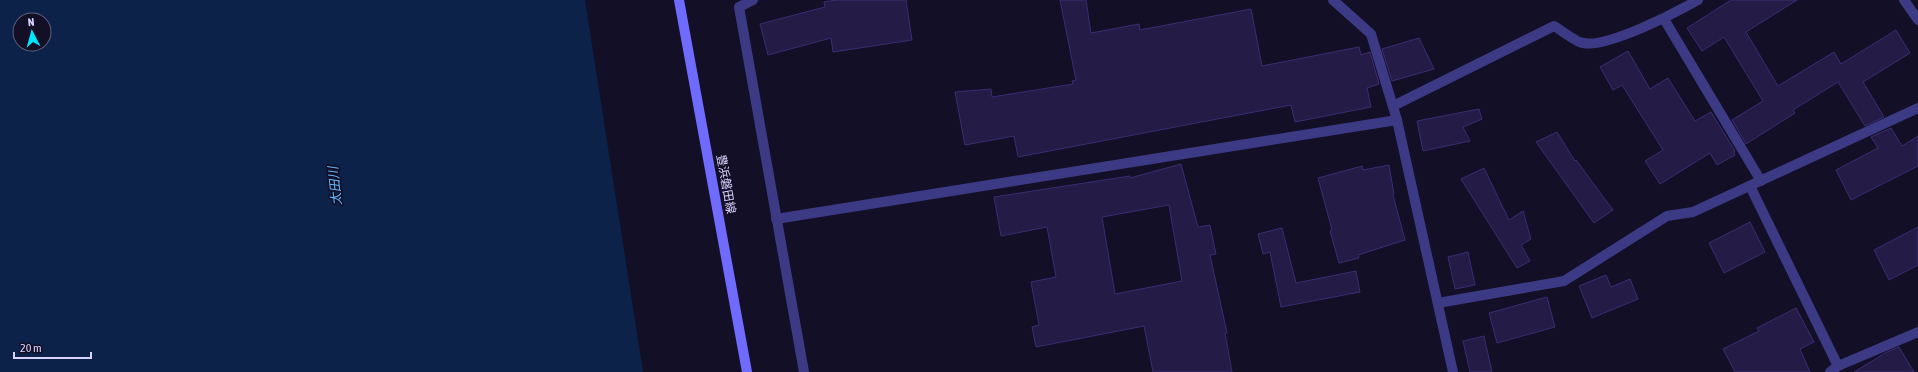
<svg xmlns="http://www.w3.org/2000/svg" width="1918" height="372" viewBox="0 0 1918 372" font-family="'Asap Condensed','Noto Sans JP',sans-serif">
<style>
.water{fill:#0c2248;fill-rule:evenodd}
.building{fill:#241b47;stroke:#3b2d73;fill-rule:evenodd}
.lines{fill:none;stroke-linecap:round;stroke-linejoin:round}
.street{stroke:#3d3a85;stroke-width:10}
.secondary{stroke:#6f6bff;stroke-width:10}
.labels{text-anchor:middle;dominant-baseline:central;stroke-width:3.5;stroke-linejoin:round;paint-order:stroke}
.street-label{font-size:12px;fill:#d9d4ff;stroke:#130f26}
.water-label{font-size:13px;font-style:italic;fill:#62b6ff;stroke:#130f26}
</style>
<rect width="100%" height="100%" fill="#130f26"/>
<path class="water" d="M0,0h585l58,372h-643zM20,20h24v24h-24z"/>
<g class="building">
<polygon points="836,0 906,0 912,40 833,52 831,38 768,55 760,24 825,7 824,2"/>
<polygon points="1060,0 1086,0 1091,33 1139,24 1140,30 1251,9 1262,66 1359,47 1361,55 1370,52 1379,84 1367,88 1371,107 1295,122 1291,105 1018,157 1014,136 965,145 955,92 991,89 992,97 1073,84 1072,81 1076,80"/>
<polygon points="1731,0 1797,0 1746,32 1778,86 1834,52 1841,64 1896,30 1910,53 1863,82 1884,117 1865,126 1838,82 1793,110 1795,113 1746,144 1732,120 1763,101 1724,37 1702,51 1687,28"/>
<polygon points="1419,38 1434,69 1392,81 1382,49"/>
<polygon points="1628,51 1650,89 1668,78 1695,121 1711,112 1735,151 1734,152 1735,155 1717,165 1710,153 1660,184 1645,161 1663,150 1622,85 1613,90 1600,67"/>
<polygon points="1479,109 1482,119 1463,127 1470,141 1423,151 1417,121"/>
<polygon points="1891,128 1902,146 1918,136 1918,166 1851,200 1836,170 1878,148 1871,137"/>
<polygon points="1557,132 1575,161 1576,160 1613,210 1594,223 1536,142"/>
<path d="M1181,164l17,63 12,-2 6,29 -6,1 17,78h-2l7,39h-79l-9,-46 -108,21 -4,-20 7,-2 -8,-43 25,-5 -9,-50 -46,9 -7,-39 136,-21v2zM1169,205l13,76 -67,13 -13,-77z"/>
<polygon points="1389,165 1394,194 1393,195 1405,240 1358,255 1359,258 1339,263 1330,231 1332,230 1318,178 1362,166 1363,170"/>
<polygon points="1484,168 1509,220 1523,211 1531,239 1521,245 1530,261 1517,268 1461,179"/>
<polygon points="1750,222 1765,252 1724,273 1709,243"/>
<polygon points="1918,227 1918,265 1889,280 1874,250"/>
<polygon points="1282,228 1296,283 1356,271 1360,292 1281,307 1270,252 1263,254 1258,234"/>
<polygon points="1468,252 1475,285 1455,289 1448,257"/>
<polygon points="1606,275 1611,287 1630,279 1638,299 1592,318 1579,286"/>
<polygon points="1547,297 1555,327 1497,343 1489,313"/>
<polygon points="1796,308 1814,342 1800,349 1810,372 1735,372 1723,349 1759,331 1757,328"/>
<polygon points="1484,336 1492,372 1470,372 1463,341"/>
<polygon points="1899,347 1914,372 1854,372 1887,352"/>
</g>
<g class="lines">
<g class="street">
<polyline points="753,0 739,7 804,372"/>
<polyline points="1333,0 1371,34 1397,120 1453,372"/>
<polyline points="1904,0 1918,20"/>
<polyline points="1664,19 1761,181"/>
<path d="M1393,106l161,-80c7,4 22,16 29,17 25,5 92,-30 115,-43"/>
<polyline points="1750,186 1838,366"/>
<polyline points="776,219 1397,120"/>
<polyline points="1438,303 1564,281 1667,216 1693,212 1918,108"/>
<polyline points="1830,372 1838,366 1918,332"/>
</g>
<polyline class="secondary" points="679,0 747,372"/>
</g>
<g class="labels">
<g class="street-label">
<text transform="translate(726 184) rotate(80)">豊浜磐田線</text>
</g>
<g class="water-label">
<text transform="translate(335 186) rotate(-96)">太田川</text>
</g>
</g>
<g transform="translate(32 32) rotate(354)"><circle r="19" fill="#130f26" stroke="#625e7d"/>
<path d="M0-3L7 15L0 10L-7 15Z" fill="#00e5ff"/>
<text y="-6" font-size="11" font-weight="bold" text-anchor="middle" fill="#d9d4ff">N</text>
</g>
<path d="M14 352v6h77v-6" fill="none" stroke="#d9d4ff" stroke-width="2"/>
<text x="20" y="352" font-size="12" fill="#d9d4ff" stroke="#130f26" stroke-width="3" paint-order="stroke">20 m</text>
</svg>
